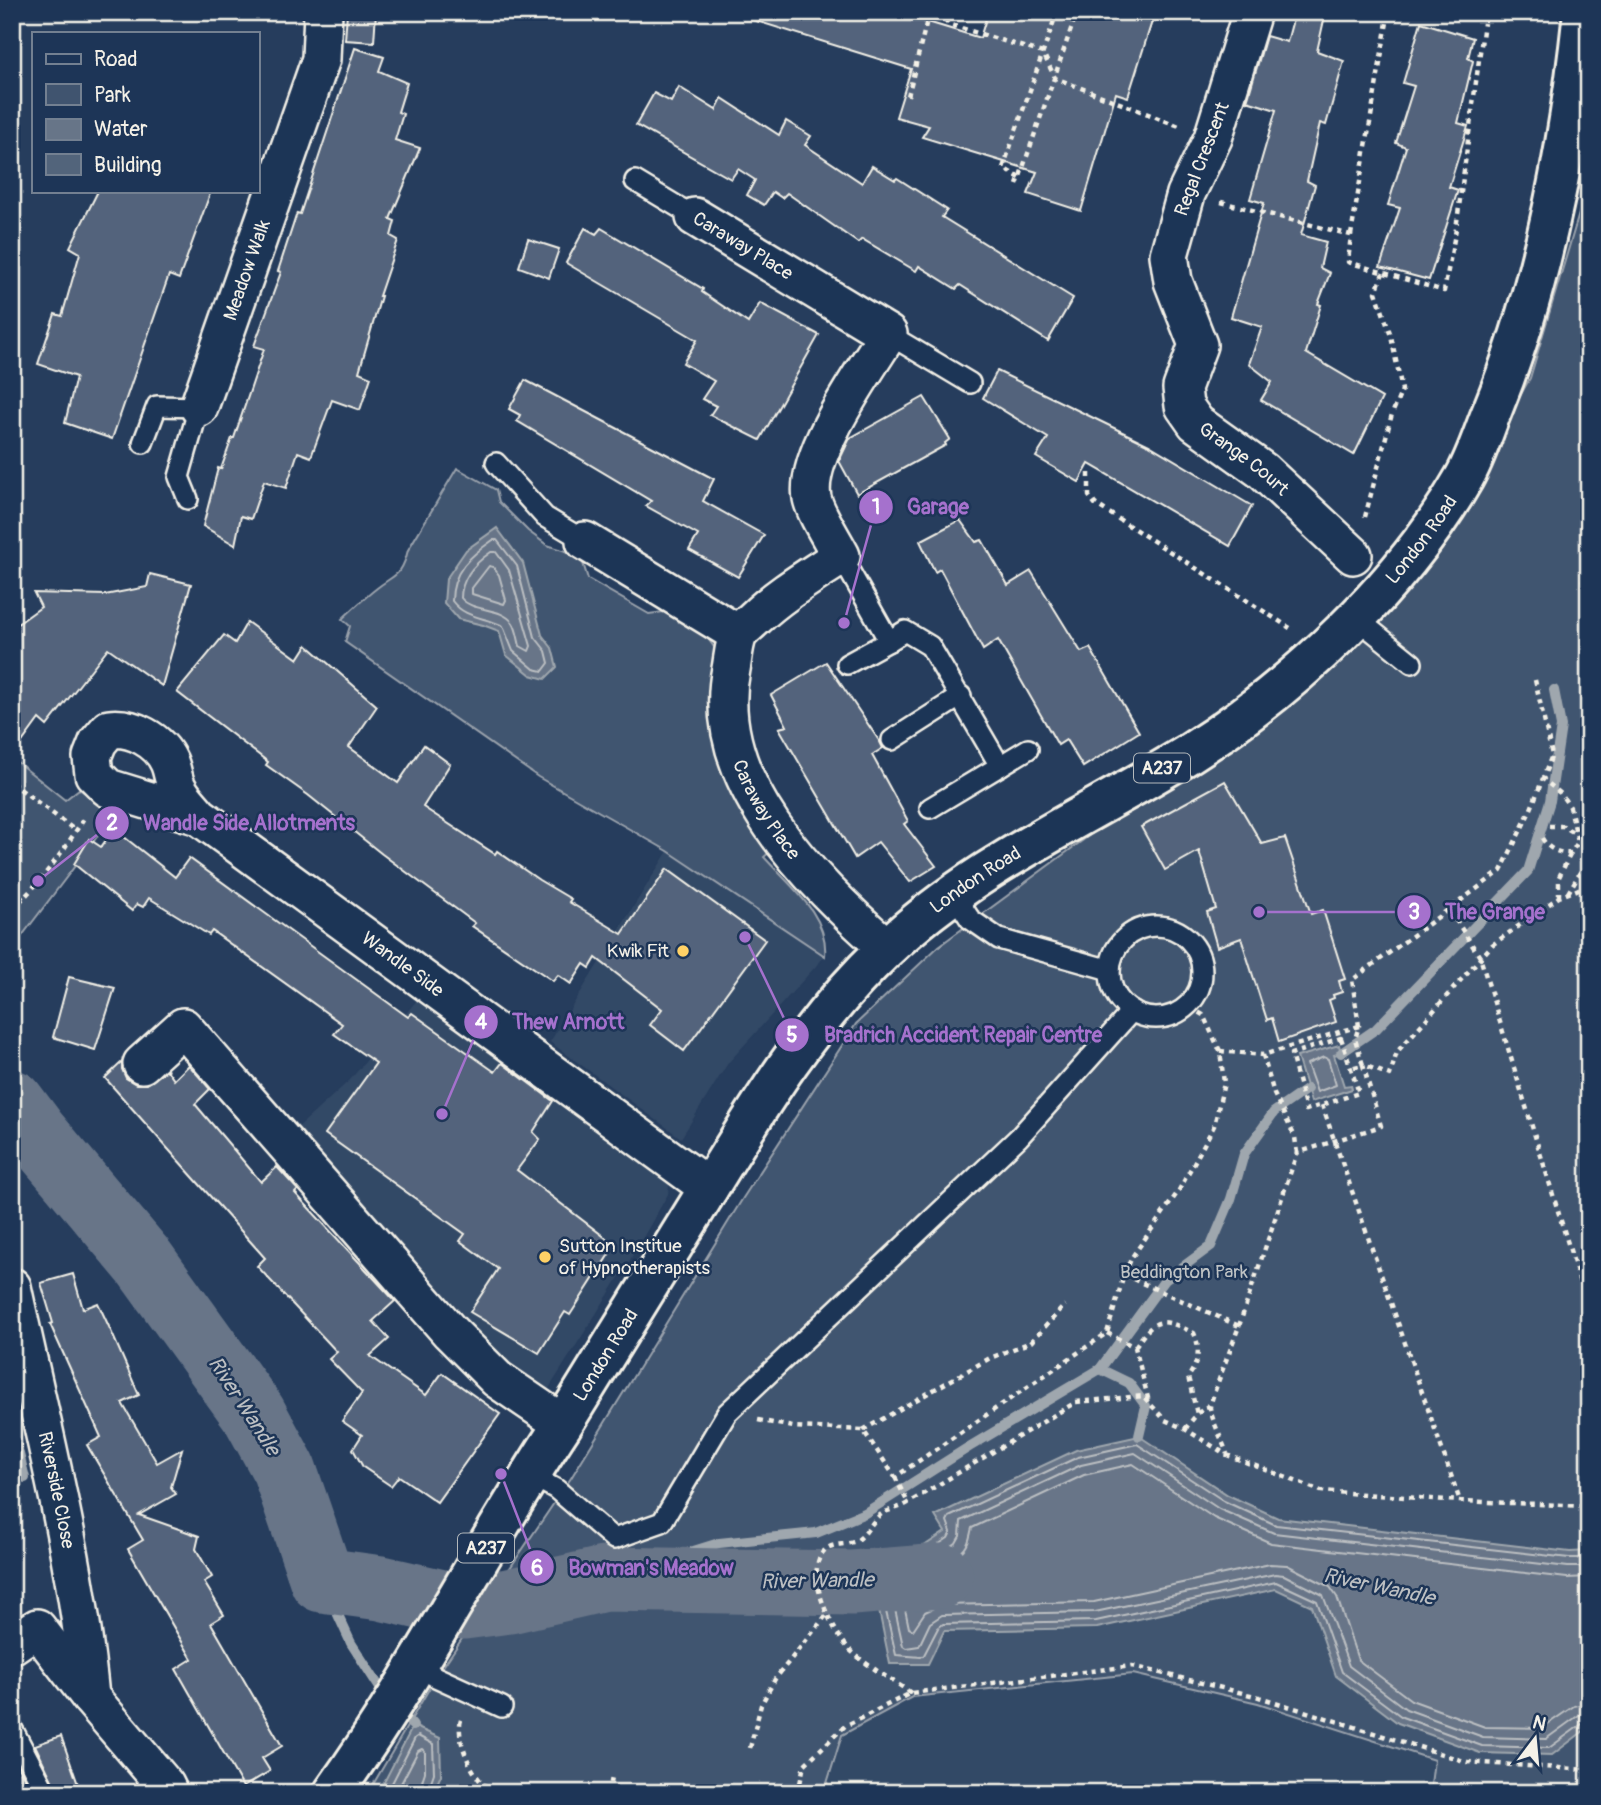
<svg xmlns="http://www.w3.org/2000/svg" width="1601" height="1805" viewBox="0 0 1601 1805" font-family="Pangolin,sans-serif">
<style>
.built{fill:#334966}
.green{fill:#40546f;stroke:#9aa2ac;stroke-width:2}
.water{fill:#677588;stroke:#9fa7ae;stroke-width:2}
.lines{fill:none;stroke-linecap:round;stroke-linejoin:round}
.shore{stroke:#bcbfc2;stroke-width:2}
.stream{stroke:#9fa7ae;stroke-width:10}
.river{stroke:#677588;stroke-width:65}
.building{fill:#52647b;stroke:#f4f1e8;stroke-width:2}
.lane-casing{stroke:#f4f1e8;stroke-width:24}
.street-casing{stroke:#f4f1e8;stroke-width:42}
.primary-casing{stroke:#f4f1e8;stroke-width:44}
.path{stroke:#f4f1e8;stroke-width:4.5;stroke-dasharray:5 5;stroke-linecap:butt}
.lane{stroke:#1d3557;stroke-width:19}
.street{stroke:#1d3557;stroke-width:37}
.primary{stroke:#1d3557;stroke-width:38}
.poi-dot{fill:#ffd166;stroke:#1d3557;stroke-width:2.5}
.labels{text-anchor:middle;dominant-baseline:central;stroke-width:5;stroke-linejoin:round;paint-order:stroke}
.shield{fill:#1d3557;stroke:#b4b9bc;stroke-width:2}
.shield-label{font-size:18px;font-weight:bold;fill:#f4f1e8}
.street-label{font-size:19px;fill:#f4f1e8;stroke:#1d3557}
.poi-label{font-size:19px;fill:#f4f1e8;stroke:#1d3557;text-anchor:end}
.park-label{font-size:19px;fill:#bec2c4;stroke:#1d3557}
.water-label{font-size:21px;font-style:italic;fill:#bcbfc2;stroke:#1d3557}
.leader{fill:none;stroke:#a571cd;stroke-width:2.5}
.callout-dot{fill:#a571cd;stroke:#1d3557;stroke-width:2.5}
.mark-label{font-size:21px;text-anchor:middle;font-weight:bold;fill:#fff}
.callout-label{font-size:21px;text-anchor:middle;font-weight:bold;fill:#a571cd;stroke:#1d3557;stroke-width:5;stroke-linejoin:round;paint-order:stroke}
</style>
<rect width="100%" height="100%" fill="#263d5d"/>
<filter id="ink" filterUnits="userSpaceOnUse"><feTurbulence type="fractalNoise" baseFrequency=".0143" numOctaves="2"/><feDisplacementMap in="SourceGraphic" scale="14" xChannelSelector="R" yChannelSelector="G"/><feConvolveMatrix kernelMatrix="1 2 1 2 8 2 1 2 1" color-interpolation-filters="sRGB"/></filter>
<g filter="url(#ink)">
<g class="built">
<polygon points="668,851 825,956 728,1063 681,1138 550,1042"/>
<polygon points="418,999 669,1184 668,1194 630,1260 546,1393 461,1324 293,1132 350,1080"/>
<polygon points="1133,1674 1258,1703 1435,1760 1430,1793 824,1793 842,1735 912,1697"/>
</g>
<g class="green">
<polygon points="1589,180 1589,1793 1430,1793 1434,1760 1258,1703 1133,1674 912,1697 842,1735 824,1793 368,1793 436,1677 571,1478 743,1198 856,1024 939,946 1120,813 1275,716 1376,627 1442,535 1530,378"/>
<path d="M457,468l39,22 3,12 29,29 19,14 28,9 7,6 6,19 61,35 22,-3 30,18 13,18 2,20 55,184 -7,6c25,28 65,58 61,99l-157,-105 -130,-74 -193,-135 5,-16 -8,-7c11,-10 22,-21 35,-31 18,-14 25,-12 31,-38z"/>
<polygon points="12,758 65,800 79,789 115,813 12,949"/>
</g>
<g class="water">
<polygon points="497,528 523,563 542,635 552,648 557,667 545,679 531,675 506,655 499,631 483,625 458,619 444,603 446,579 466,550"/>
<polygon points="1339,1045 1341,1053 1334,1055 1344,1086 1351,1085 1352,1089 1311,1102 1297,1057"/>
<polygon points="1139,1436 1228,1495 1278,1518 1570,1552 1589,1551 1589,1727 1552,1755 1480,1753 1398,1723 1336,1676 1312,1606 1276,1589 1097,1628 944,1631 928,1664 890,1664 876,1596 852,1583 885,1550 903,1560 945,1532 935,1516 1076,1450"/>
<polygon points="413,1726 440,1738 441,1775 433,1793 389,1793 380,1790"/>
</g>
<g class="lines">
<g class="shore">
<path d="M493,540h4l20,26 18,71 11,14 3,12 -6,8 -9,-2 -21,-18 -10,-25c-20,-10 -37,-7 -51,-25 0,-30 18,-45 41,-61z"/>
<path d="M491,552h5l13,18 22,76 -2,5 -9,-5c-2,-7 -3,-17 -7,-23 -12,-17 -40,-10 -52,-25 0,-20 14,-35 30,-46z"/>
<polygon points="489,566 493,567 499,575 506,600 504,604 472,594 472,588"/>
<polygon points="1324,1057 1328,1059 1336,1085 1317,1092 1307,1064"/>
<polyline points="1589,1558 1569,1558 1276,1525 1224,1501 1137,1444 1078,1457 949,1517 947,1521 951,1532 948,1538 906,1566 885,1560 866,1581 882,1594 896,1655 921,1657 924,1655 938,1628 943,1624 1096,1621 1276,1582 1317,1601 1342,1672 1402,1717 1482,1746 1549,1748 1582,1724 1589,1722"/>
<polyline points="1589,1567 1568,1567 1274,1533 1219,1509 1135,1453 1081,1465 961,1521 960,1536 956,1543 913,1573 902,1576 888,1571 880,1579 891,1591 903,1646 906,1648 919,1646 930,1623 942,1615 1095,1612 1275,1574 1284,1575 1323,1595 1349,1666 1406,1709 1483,1737 1546,1739 1579,1715 1589,1713"/>
<path d="M1589,1577l-22,1 -296,-35 -57,-25 -81,-54 -49,11 -112,53c-2,6 -2,14 -7,20 -10,13 -47,36 -62,38l-2,4 8,38 4,2 12,-18 15,-7 154,-3 176,-38 17,1 43,22 7,10 21,63 53,40 74,27 57,1 32,-22 15,-3"/>
<polyline points="387,1793 415,1738 418,1736 433,1744 434,1773 427,1793"/>
<polyline points="396,1793 418,1751 422,1749 425,1752 425,1772 418,1793"/>
</g>
<g class="stream">
<polyline points="1341,1053 1376,1029 1528,871 1550,801 1561,726 1554,690"/>
<polyline points="12,1160 36,1134"/>
<polyline points="1100,1369 1129,1383 1146,1406 1139,1436"/>
<polyline points="12,1426 25,1478"/>
<polyline points="604,1579 719,1543 816,1533 865,1513 969,1447 1100,1369 1165,1280 1211,1246 1231,1199 1244,1154 1274,1112 1307,1089"/>
<polyline points="322,1580 351,1643 380,1688 413,1726"/>
</g>
<polyline class="river" points="12,1102 36,1134 144,1262 254,1414 284,1469 322,1580 381,1588 464,1607 509,1601 604,1579 852,1583 941,1576"/>
</g>
<g class="building">
<polygon points="347,12 376,12 374,42 345,40"/>
<polygon points="751,12 920,12 918,19 980,38 988,12 1155,12 1128,97 1116,93 1081,211 1028,194 1037,172 922,137 929,126 896,117 911,69 750,19"/>
<polygon points="1295,12 1324,20 1317,51 1344,61 1326,125 1320,123 1307,181 1315,185 1301,235 1326,242 1320,268 1330,273 1318,304 1321,305 1306,353 1382,398 1354,455 1261,400 1272,382 1249,364 1262,327 1231,317 1264,203 1250,199 1276,110 1247,101 1266,36 1287,42"/>
<polygon points="1421,22 1473,38 1468,58 1473,61 1458,123 1468,126 1449,187 1458,190 1429,280 1380,267 1400,208 1388,205 1406,147 1396,143 1414,86 1403,83"/>
<polygon points="355,48 384,57 379,71 407,83 398,112 403,114 395,140 420,148 390,219 395,221 391,236 398,240 379,296 381,296 359,372 371,377 360,410 332,400 311,457 298,452 286,488 264,481 251,519 241,516 235,545 203,526 218,468 221,469 232,438 234,438 264,349 254,346 281,272 278,271 297,213 300,214"/>
<polygon points="679,87 716,110 722,98 779,135 786,121 811,136 805,145 862,183 872,166 895,180 897,178 947,210 942,217 1073,298 1048,341 960,285 956,289 919,266 916,271 862,239 858,243 787,193 782,198 773,192 764,205 747,195 755,180 738,169 731,179 636,125 654,93 671,102"/>
<polygon points="98,191 211,191 179,279 169,275 112,439 65,423 76,377 38,364 55,314 62,316 80,253 70,247"/>
<polygon points="585,228 596,234 601,228 703,289 702,292 748,323 760,303 819,335 760,440 710,415 716,406 702,399 714,381 683,363 697,340 566,263"/>
<polygon points="528,239 559,249 549,278 519,267"/>
<polygon points="997,371 1149,445 1252,506 1230,546 1089,464 1079,482 1036,457 1048,438 983,398"/>
<polygon points="525,380 714,479 703,501 764,535 738,577 689,550 698,535 646,506 651,501 517,421 520,415 509,409"/>
<polygon points="924,397 950,439 945,443 946,445 857,494 839,461 850,438"/>
<polygon points="960,520 976,542 982,540 1008,585 1031,571 1081,652 1090,648 1139,732 1083,767 1066,740 1058,745 998,640 983,650 940,569 935,572 920,541"/>
<polygon points="150,574 191,584 162,686 108,648 47,726 39,719 12,756 12,628 41,607 34,593 105,595 147,587"/>
<polygon points="247,622 298,659 307,645 377,706 349,747 398,783 424,745 450,764 423,807 495,854 497,851 539,880 571,899 569,902 622,934 667,869 765,940 684,1051 650,1025 662,1009 596,958 590,968 584,964 571,984 558,975 553,981 472,926 475,923 382,854 308,795 266,765 268,762 177,692 224,635 235,643"/>
<polygon points="826,662 880,742 883,748 872,755 908,821 904,824 936,866 910,882 878,842 855,858 779,728 787,726 771,695"/>
<polygon points="1225,781 1262,844 1285,838 1311,914 1323,910 1345,979 1339,981 1342,992 1333,995 1334,998 1329,1000 1336,1022 1279,1042 1272,1018 1267,1020 1241,938 1217,947 1207,912 1216,909 1199,851 1165,870 1141,827"/>
<polygon points="114,829 175,877 189,858 408,1017 412,1013 495,1072 502,1063 553,1101 533,1132 540,1139 517,1170 615,1245 570,1315 565,1312 539,1353 470,1312 498,1269 460,1241 465,1234 325,1134 376,1063 334,1034 342,1024 212,931 209,935 149,898 143,907 137,904 132,911 74,864 89,839 101,847"/>
<polygon points="69,977 115,988 95,1050 53,1037"/>
<polygon points="122,1062 122,1069 126,1078 136,1084 147,1084 167,1070 174,1080 189,1065 210,1089 195,1104 261,1182 277,1167 298,1190 295,1193 395,1301 373,1321 389,1339 370,1356 426,1395 442,1373 500,1414 437,1502 399,1476 391,1486 363,1467 353,1449 362,1435 342,1421 362,1393 329,1359 337,1352 257,1266 265,1258 105,1078"/>
<polygon points="73,1274 83,1309 98,1303 111,1331 139,1395 122,1403 157,1463 182,1449 171,1487 176,1494 139,1515 199,1536 196,1549 212,1577 204,1582 224,1615 211,1623 282,1746 262,1758 270,1771 243,1787 176,1669 192,1659 128,1549 143,1540 87,1445 101,1437 50,1324 53,1323 41,1283"/>
<polygon points="61,1736 81,1793 58,1793 35,1745"/>
<polygon points="12,1755 32,1793 12,1793"/>
</g>
<g class="lines">
<defs>
<g id="lane">
<polyline points="635,181 695,217"/>
<polyline points="888,334 970,383"/>
<polyline points="143,443 157,406 199,407 179,477 188,499"/>
<polyline points="496,463 545,517 585,541"/>
<polyline points="841,556 889,641 905,631 930,646 1000,766"/>
<polyline points="1355,617 1412,663"/>
<polyline points="847,664 889,641"/>
<polyline points="892,740 961,696"/>
<polyline points="930,808 1028,749"/>
<polyline points="953,893 970,919 999,939 1110,970"/>
<circle cx="1156" cy="972" r="46"/>
<polyline points="530,1475 556,1489 614,1539 662,1522 727,1413 1019,1137 1132,1011"/>
<polyline points="416,1665 436,1677 502,1707"/>
<polyline points="12,1728 46,1793"/>
</g>
<g id="street">
<path id="s1" d="M1252,12l-39,126 -27,56 -17,61 4,26 25,64 -16,43 2,18 12,17 67,48 90,84"/>
<path id="s2" d="M695,217l193,117c-23,37 -84,121 -76,164 3,15 22,44 29,58 -30,20 -61,38 -86,62 -5,5 -12,10 -16,15 -5,9 -6,26 -8,36 -23,111 80,212 156,279"/>
<path id="s3" d="M199,407l122,-348 2,-47"/>
<polyline points="585,541 738,634"/>
<path id="s4" d="M199,816l-91,-28 -14,-14 -2,-17 6,-15 11,-13c23,-3 50,11 60,33 4,9 4,19 9,27 5,10 14,18 21,27l510,372"/>
<polyline points="142,1064 183,1027 450,1332 497,1379 563,1424"/>
<path id="s5" d="M12,1287c29,135 65,272 78,410"/>
<polyline points="12,1645 37,1628 90,1697 165,1785 169,1793"/>
</g>
<g id="primary">
<path id="s6" d="M333,1793c85,-118 150,-249 230,-369 47,-75 93,-150 139,-225 55,-90 106,-176 183,-249 89,-85 202,-133 305,-197 104,-66 213,-168 274,-275 12,-21 19,-45 28,-67 51,-125 77,-265 91,-399"/>
</g>
</defs>
<use href="#lane" class="lane-casing"/>
<use href="#street" class="street-casing"/>
<use href="#primary" class="primary-casing"/>
<g class="path">
<polyline points="938,12 948,24 1043,53 1055,78 1179,126"/>
<polyline points="908,96 929,12"/>
<polyline points="1020,178 1003,168 1057,12"/>
<polyline points="1017,185 1077,12"/>
<polyline points="1221,202 1351,235 1348,262 1444,291 1456,229 1484,23"/>
<polyline points="1351,235 1387,22"/>
<polyline points="1089,473 1089,496 1095,504 1290,628"/>
<polyline points="1365,517 1392,414 1402,390 1391,336 1376,292 1383,273"/>
<polyline points="1589,575 1582,577 1589,598"/>
<polyline points="12,783 76,831"/>
<polyline points="1549,826 1563,826 1573,832"/>
<path d="M1542,838c6,11 17,16 29,15l7,-11 -8,-35 -10,-14 -17,-14"/>
<polyline points="12,890 23,899"/>
<polyline points="1568,893 1589,857"/>
<polyline points="1559,897 1559,877 1571,853"/>
<path d="M12,909c27,-24 55,-62 73,-93"/>
<polyline points="1450,911 1480,957 1589,1312"/>
<polyline points="1359,1026 1352,980 1501,871 1531,809 1552,755 1535,680"/>
<polygon points="1341,1038 1359,1093 1306,1110 1291,1054"/>
<polyline points="1220,1051 1263,1055"/>
<polyline points="1322,1105 1460,1501"/>
<polyline points="1297,1153 1295,1137 1274,1094 1263,1055 1359,1026 1355,1039 1363,1065 1350,1068"/>
<path d="M1124,1275l115,51c-4,12 -30,77 -29,82 3,15 12,31 17,46"/>
<polyline points="1239,1326 1297,1153 1381,1126 1363,1065 1390,1075 1397,1052 1492,945 1559,897 1589,885"/>
<polyline points="1107,1333 1135,1347 1149,1402"/>
<path d="M1135,1347c20,-30 26,-30 59,-14 7,16 4,31 -6,44l9,37"/>
<polyline points="758,1420 793,1427 863,1430 895,1477 1107,1333 1124,1275 1132,1257 1178,1192 1214,1126 1224,1083 1220,1051 1203,1015 1188,1006"/>
<polyline points="1185,1429 1197,1414 1209,1405"/>
<polyline points="863,1430 990,1358 1031,1342 1065,1305"/>
<polyline points="895,1477 908,1503"/>
<path d="M911,1693c-20,-14 -44,-27 -61,-43 -18,-19 -46,-75 -27,-98 9,-10 19,-6 30,-10 12,-3 19,-23 30,-29 8,-4 17,-5 25,-10l168,-101 67,-6 22,24 20,9 42,26 94,36 139,10 129,5"/>
<path d="M461,1720c-6,18 12,59 28,69 3,2 7,3 11,4"/>
<polyline points="750,1748 761,1705 775,1679 828,1613"/>
<polyline points="609,1793 612,1777"/>
<polyline points="798,1793 804,1765 845,1726 911,1693 1132,1666 1259,1697 1467,1762 1589,1770"/>
</g>
<use href="#lane" class="lane"/>
<use href="#street" class="street"/>
<use href="#primary" class="primary"/>
</g>
</g>
<g class="poi-dot">
<circle cx="683" cy="951" r="7"/>
<circle cx="545" cy="1257" r="7"/>
</g>
<g class="labels">
<g class="shield">
<rect x="1134" y="753.5" width="56" height="29" rx="5"/>
<rect x="458" y="1533.5" width="56" height="29" rx="5"/>
</g>
<g class="shield-label">
<text x="1162" y="768">A237</text>
<text x="486" y="1548">A237</text>
</g>
<g class="street-label">
<text transform="translate(1202 159) rotate(-69)">Regal Crescent</text>
<text stroke="none"><textPath href="#s2" startOffset="56">Caraway Place</textPath></text>
<text stroke="none"><textPath href="#s3" startOffset="145">Meadow Walk</textPath></text>
<text stroke="none"><textPath href="#s1" startOffset="497">Grange Court</textPath></text>
<text stroke="none"><textPath href="#s6" startOffset="1690">London Road</textPath></text>
<text stroke="none"><textPath href="#s2" startOffset="789">Caraway Place</textPath></text>
<text stroke="none"><textPath href="#s6" startOffset="1124">London Road</textPath></text>
<text stroke="none"><textPath href="#s4" startOffset="553">Wandle Side</textPath></text>
<text stroke="none"><textPath href="#s6" startOffset="516">London Road</textPath></text>
<text stroke="none"><textPath href="#s5" startOffset="208">Riverside Close</textPath></text>
</g>
<g class="poi-label">
<text x="669" y="951">Kwik Fit</text>
<text x="559" y="1246" text-anchor="start">Sutton Institue<tspan x="559" dy="22">of Hypnotherapists</tspan></text>
</g>
<g class="park-label">
<text x="1184" y="1272">Beddington Park</text>
</g>
<g class="water-label">
<text transform="translate(244 1406) rotate(57)">River Wandle</text>
<text transform="translate(817 1581) rotate(-1)">River Wandle</text>
<text transform="translate(1379 1587) rotate(12)">River Wandle</text>
</g>
</g>
<path class="leader" d="M844 623L876 507M38 881L112 823M1259 912L1414 912M442 1114L481 1022M745 937L792 1035M501 1474L537 1567"/>
<g class="callout-dot">
<circle cx="844" cy="623" r="7"/>
<circle cx="38" cy="881" r="7"/>
<circle cx="1259" cy="912" r="7"/>
<circle cx="442" cy="1114" r="7"/>
<circle cx="745" cy="937" r="7"/>
<circle cx="501" cy="1474" r="7"/>
<circle cx="876" cy="507" r="18"/>
<circle cx="112" cy="823" r="18"/>
<circle cx="1414" cy="912" r="18"/>
<circle cx="481" cy="1022" r="18"/>
<circle cx="792" cy="1035" r="18"/>
<circle cx="537" cy="1567" r="18"/>
</g>
<g class="mark-label">
<text x="876" y="514">1</text>
<text x="112" y="830">2</text>
<text x="1414" y="919">3</text>
<text x="481" y="1029">4</text>
<text x="792" y="1042">5</text>
<text x="537" y="1575">6</text>
</g>
<g class="callout-label">
<text x="938" y="514">Garage</text>
<text x="249" y="830">Wandle Side Allotments</text>
<text x="1495" y="919">The Grange</text>
<text x="568" y="1029">Thew Arnott</text>
<text x="963" y="1042">Bradrich Accident Repair Centre</text>
<text x="651" y="1575">Bowman's Meadow</text>
</g>
<rect width="1601" height="1805" fill="none" stroke="#1d3557" stroke-width="42"/>
<rect x="21" y="21" width="1559" height="1763" fill="none" stroke="#f4f1e8" stroke-width="2.5" filter="url(#ink)"/>
<rect x="32" y="32" width="228" height="161" fill="#1d3557" stroke="#738091" stroke-width="2"/>
<rect x="46" y="54" width="35" height="10" fill="#1d3557" stroke="#738091" stroke-width="2"/>
<text x="94" y="66" font-size="21" fill="#f4f1e8">Road</text>
<rect x="46" y="84" width="35" height="21" fill="#40546f" stroke="#738091" stroke-width="2"/>
<text x="94" y="102" font-size="21" fill="#f4f1e8">Park</text>
<rect x="46" y="119" width="35" height="21" fill="#677588" stroke="#738091" stroke-width="2"/>
<text x="94" y="136" font-size="21" fill="#f4f1e8">Water</text>
<rect x="46" y="154" width="35" height="21" fill="#52647b" stroke="#738091" stroke-width="2"/>
<text x="94" y="172" font-size="21" fill="#f4f1e8">Building</text>
<g transform="translate(1535 1739) rotate(16)" stroke="#1d3557" stroke-width="5" paint-order="stroke">
<path d="M0-5L12 26L0 18L-12 26Z" fill="#f4f1e8"/>
<text y="-10" font-size="19" font-weight="bold" text-anchor="middle" fill="#f4f1e8">N</text>
</g>
</svg>
